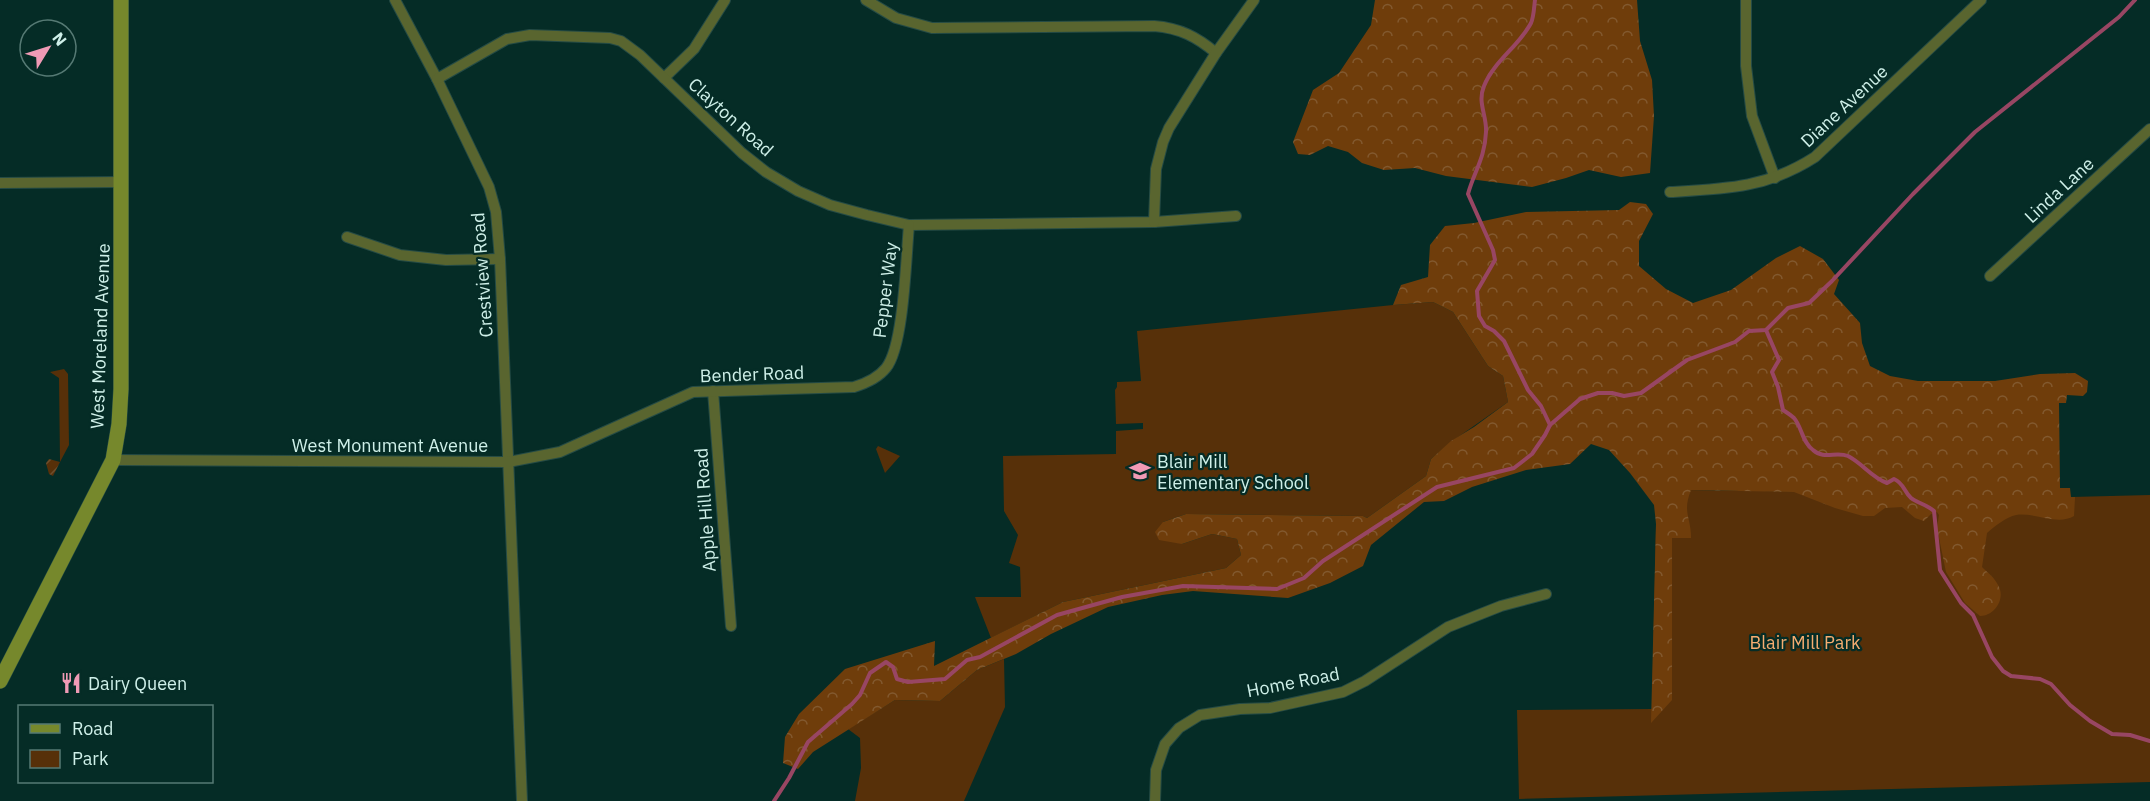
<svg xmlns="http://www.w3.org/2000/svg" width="2150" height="801" viewBox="0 0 2150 801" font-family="'IBM Plex Sans',sans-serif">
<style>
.green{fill:#573009}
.forest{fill:url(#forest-crowns)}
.garden{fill:url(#garden-furrows)}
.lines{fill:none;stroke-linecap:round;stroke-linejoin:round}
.stream{stroke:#984663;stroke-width:4}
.street-casing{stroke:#254b45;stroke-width:12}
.secondary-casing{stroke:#254b45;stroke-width:16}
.street{stroke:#59652f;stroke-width:10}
.secondary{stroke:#76882c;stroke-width:15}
.labels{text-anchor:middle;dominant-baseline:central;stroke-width:4.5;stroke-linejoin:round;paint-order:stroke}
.street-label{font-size:18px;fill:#cff0e9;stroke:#052c26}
.poi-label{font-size:18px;fill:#cff0e9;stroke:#052c26;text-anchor:start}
.park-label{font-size:18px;fill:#f6ad71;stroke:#052c26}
</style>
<defs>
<pattern id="forest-crowns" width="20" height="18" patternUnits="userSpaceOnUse" patternTransform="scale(1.5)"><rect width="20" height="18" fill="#6f3d0b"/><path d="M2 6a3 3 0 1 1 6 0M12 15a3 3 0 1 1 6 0" fill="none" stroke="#82592f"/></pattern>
<pattern id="garden-furrows" width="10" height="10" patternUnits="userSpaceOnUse" patternTransform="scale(1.5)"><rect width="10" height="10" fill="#573009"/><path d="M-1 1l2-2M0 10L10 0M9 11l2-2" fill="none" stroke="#6e4e2d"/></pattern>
</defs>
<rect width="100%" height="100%" fill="#052c26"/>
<g class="green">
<polygon points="1433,302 1453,312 1488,366 1503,376 1508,402 1451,442 1431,459 1426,476 1367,518 1363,516 1186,514 1163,522 1182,544 1212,534 1237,539 1241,555 1226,568 1063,602 991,638 975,597 1021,597 1020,567 1009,563 1018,535 1004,511 1003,456 1116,454 1116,431 1143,429 1143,423 1116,424 1115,390 1117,387 1117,382 1141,381 1137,331 1393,305"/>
<polygon points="64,369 68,374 69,445 60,462 59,378 50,372"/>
<polygon points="878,446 900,456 885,473 876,449"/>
<polygon points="1738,489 1763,491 2071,497 2150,495 2150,782 1519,799 1517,710 1652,709 1656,524 1691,490 1738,491"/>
<polygon points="1004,659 1005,707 964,801 855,801 861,768 860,738 848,729 895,700 940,701 977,670"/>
</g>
<g class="forest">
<polygon points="1375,0 1637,0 1640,41 1652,80 1654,116 1650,173 1621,177 1589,170 1566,178 1532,187 1446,176 1415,168 1384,170 1362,163 1348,152 1328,146 1310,155 1298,154 1293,142 1313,90 1339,73 1371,25"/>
<path d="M1630,202l16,2 7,10 -14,27v25l27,23 27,14 38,-13 45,-32 24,-12 23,13 16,21 -5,14 26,29 2,20 8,23 20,10 28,5h77l45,-7 35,-1 13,8 -1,11 -4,4 -16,-1 -1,8h-7l1,85h10l1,9h4l-1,19c-17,10 -39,-4 -58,-1 -10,2 -21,11 -29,18l-5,34c6,6 12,10 16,18 8,13 -3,31 -18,31l-15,-13 -19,-31 -9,-44 2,-13 -2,-3 -6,2 -7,7 -9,-3 -13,-11 -17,1 -11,8h-11l-28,-8 -41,-16 -103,-2c-9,22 0,27 0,48h-19v162l-21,23 5,-199 -2,-19 -24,-32 -21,-23 -18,-6 -21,20 -44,6 -54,17 -28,14 -20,1 -53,43 -8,21 -33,17 -42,15 -95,-7 -31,4 -54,12 -57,27 -35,20 -39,16 -37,31 -45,-1 -82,52 -15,17 -15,-6 2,-26 14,-23 46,-45 90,-28 -1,25 129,-64 163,-34 15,-13 -4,-16 -25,-5 -30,10 -23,-4 -4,-8 8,-10 23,-8 177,2 4,2 59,-42 5,-17 20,-18 23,-14 34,-25 -5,-26 -15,-10 -35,-54 -20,-10 -40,3 8,-20 27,-8 2,-32 15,-19 29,-3 52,-11 93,-2z"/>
</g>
<polygon class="garden" points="49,459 60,462 53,476 49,474 46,463"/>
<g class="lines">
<g class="stream">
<path d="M1535,0c-1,7 -1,16 -4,23 -12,23 -37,38 -47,63 -7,17 3,29 2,46 -1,26 -12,40 -18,62l25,56 2,10 -18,31 2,25 6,10 9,5 10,10 24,49 13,16 9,19"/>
<path d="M1766,330l13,30 -7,12 6,15 5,23c3,2 8,5 11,8 8,9 8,24 19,32 11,10 23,1 35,6 14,7 24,22 39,27l7,-4c10,4 10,13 17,19 6,5 15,6 23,13l6,59 21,33 12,12 19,42 11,14 8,5 29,3 11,5 19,21 20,16 22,13 18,1 20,6"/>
<polyline points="774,801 789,778 808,742 852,704 860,695 870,673 886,662 893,667 897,679 908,682 945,679 967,660 980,657 1057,615 1122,597 1183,586 1277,589 1304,578 1323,561 1437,487 1514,468 1532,454 1545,435 1550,425 1580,399 1598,393 1612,393 1624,396 1641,393 1687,360 1735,342 1749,331 1766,330 1788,308 1809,303 1832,281 1913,194 1975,132 2119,17 2135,0"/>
</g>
<defs>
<g id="street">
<polyline points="395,0 437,79 489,187 496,212 500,259 522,801"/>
<path d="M866,0l30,18 36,10 222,-2c26,2 43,11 62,27"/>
<polyline points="1746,0 1746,66 1752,116 1775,178"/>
<polyline points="664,78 694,49 725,0"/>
<polyline points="437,79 507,39 530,35 610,38 621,41 640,55 742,153 766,172 798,191 830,205 867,215 909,225 1154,222 1236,216"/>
<polyline points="0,183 122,182"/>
<path d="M1670,192c56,-3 97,-4 145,-35l166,-157"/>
<polyline points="1154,222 1156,169 1163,142 1169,128 1216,53 1254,0"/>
<polyline points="347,237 400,255 446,260 500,259"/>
<polyline points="1990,276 2150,129"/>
<polyline points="713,391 731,626"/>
<path d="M113,460l395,2 52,-10 133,-60 161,-5c13,-4 24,-9 32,-19 18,-22 20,-111 23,-143"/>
<polyline points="1155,801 1156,770 1165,744 1179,728 1200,715 1240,709 1270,708 1343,692 1365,681 1448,627 1501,606 1546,594"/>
</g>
<polyline id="secondary" points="0,681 113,460 119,424 121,389 121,0"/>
</defs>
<use href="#street" class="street-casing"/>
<use href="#secondary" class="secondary-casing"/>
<use href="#street" class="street"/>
<use href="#secondary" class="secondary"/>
</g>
<defs>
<symbol id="school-bare" viewBox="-9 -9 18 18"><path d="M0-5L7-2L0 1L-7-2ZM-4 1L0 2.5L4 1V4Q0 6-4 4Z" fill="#f09ab5" stroke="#052c26" stroke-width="2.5" paint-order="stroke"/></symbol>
<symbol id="restaurant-bare" viewBox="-9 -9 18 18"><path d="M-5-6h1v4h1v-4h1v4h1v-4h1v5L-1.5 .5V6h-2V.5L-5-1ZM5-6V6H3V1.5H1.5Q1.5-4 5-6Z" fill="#f09ab5" stroke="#052c26" stroke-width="2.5" paint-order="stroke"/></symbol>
</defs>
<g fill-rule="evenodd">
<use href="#school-bare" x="1125" y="456" width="30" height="30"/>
<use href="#restaurant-bare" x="56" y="668" width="30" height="30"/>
</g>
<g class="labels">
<g class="street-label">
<text transform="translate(1844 106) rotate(-43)">Diane Avenue</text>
<text transform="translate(731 117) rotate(42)">Clayton Road</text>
<text transform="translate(2059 190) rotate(-43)">Linda Lane</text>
<text transform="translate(482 275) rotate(-94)">Crestview Road</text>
<text transform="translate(885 290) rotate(-83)">Pepper Way</text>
<text transform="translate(100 336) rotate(-88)">West Moreland Avenue</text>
<text transform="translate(752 374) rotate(-2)">Bender Road</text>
<text x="390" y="445">West Monument Avenue</text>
<text transform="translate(705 510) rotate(-94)">Apple Hill Road</text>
<text transform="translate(1293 682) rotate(-11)">Home Road</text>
</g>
<g class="poi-label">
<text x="1157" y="461">Blair Mill<tspan x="1157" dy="21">Elementary School</tspan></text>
<text x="88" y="683">Dairy Queen</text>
</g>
<g class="park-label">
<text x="1805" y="642">Blair Mill Park</text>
</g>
</g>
<rect x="18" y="705" width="195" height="78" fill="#052c26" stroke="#567a74" stroke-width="1.5"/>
<rect x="30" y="724" width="30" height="9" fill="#76882c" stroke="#567a74" stroke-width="1.5"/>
<text x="72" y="735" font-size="18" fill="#cff0e9">Road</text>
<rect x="30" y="750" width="30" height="18" fill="#573009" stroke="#567a74" stroke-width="1.5"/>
<text x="72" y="765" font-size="18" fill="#cff0e9">Park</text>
<g transform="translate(48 48) rotate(52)"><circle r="28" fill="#052c26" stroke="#567a74" stroke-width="1.5"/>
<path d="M0-4.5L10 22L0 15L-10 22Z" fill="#f09ab5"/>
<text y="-9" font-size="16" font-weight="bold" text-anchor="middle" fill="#cff0e9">N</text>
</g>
</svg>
